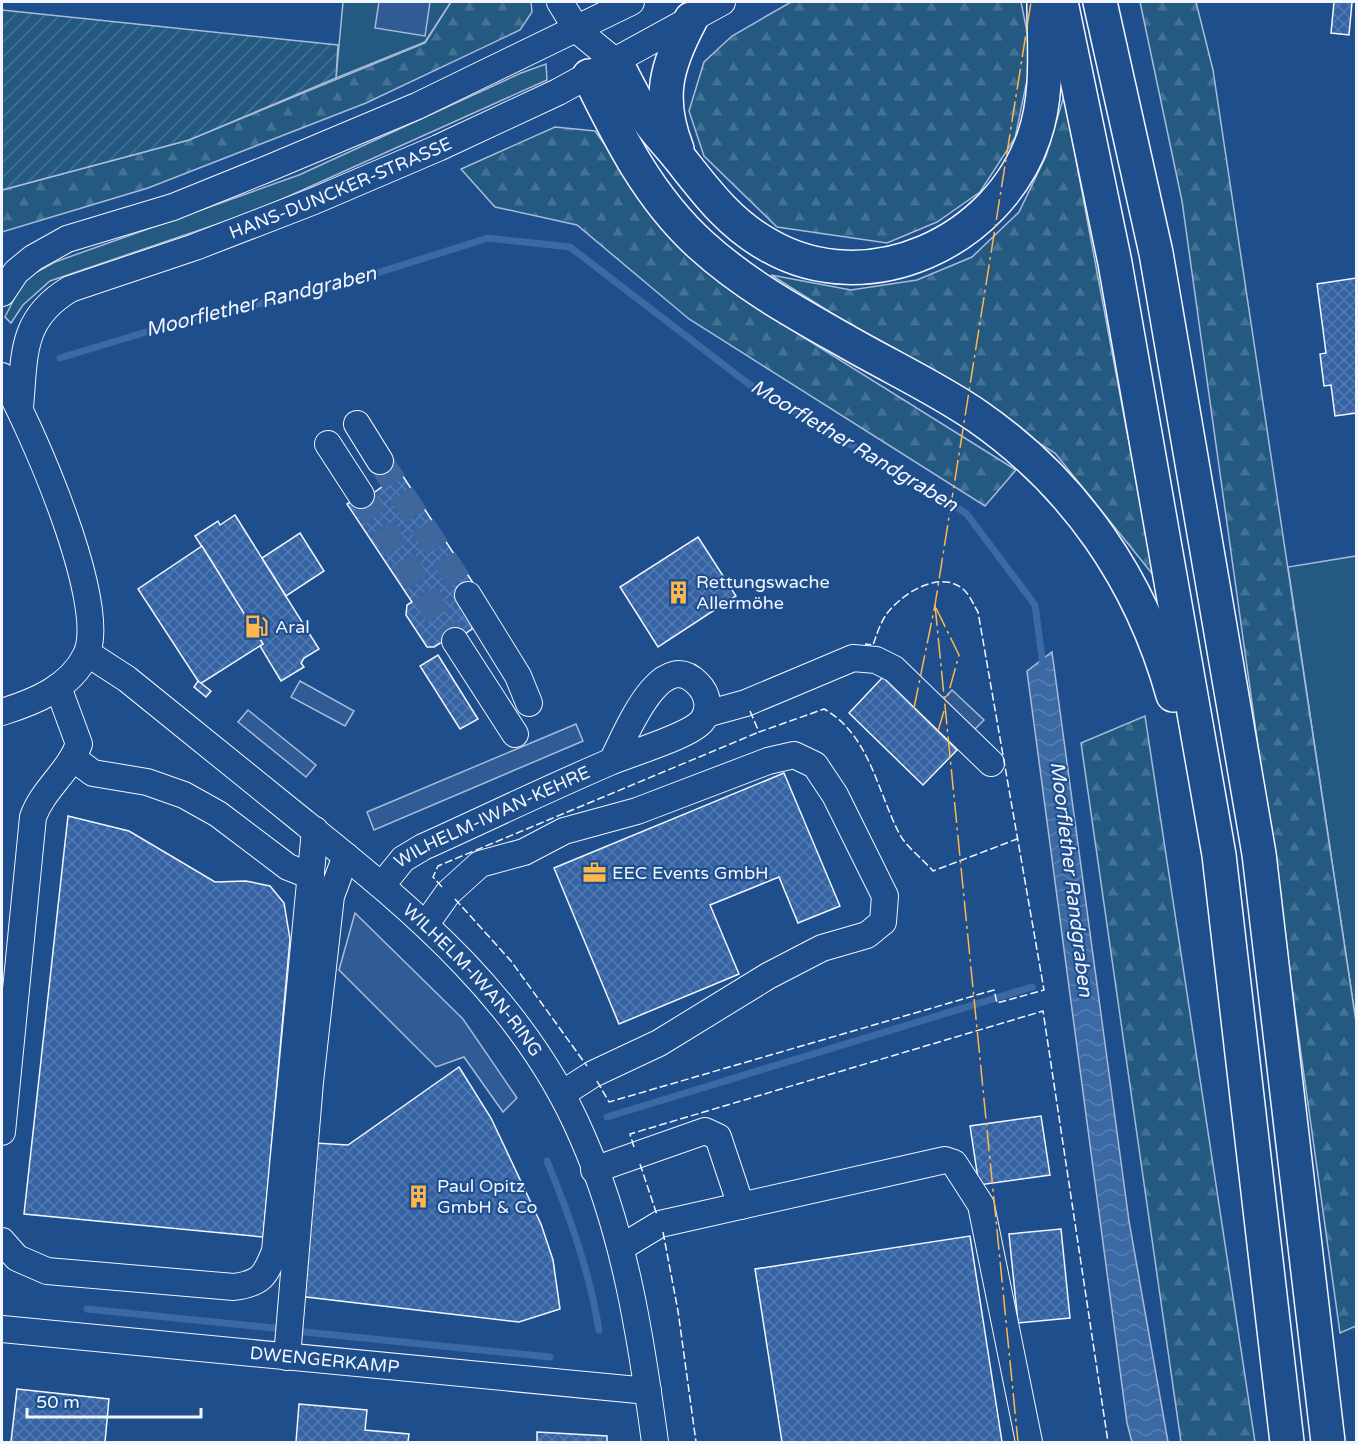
<svg xmlns="http://www.w3.org/2000/svg" width="1358" height="1444" viewBox="0 0 1358 1444" font-family="'Varela Round',sans-serif">
<style>
.grass{fill:#245a82;stroke:#a8bbd7;stroke-width:1.5}
.forest{fill:url(#forest-firs);stroke:#a8bbd7;stroke-width:1.5}
.garden{fill:url(#garden-furrows);stroke:#a8bbd7;stroke-width:1.5}
.parking{fill:#305b95;stroke:#a8bbd7;stroke-width:1.5}
.water{fill:url(#water-waves);stroke:#a8bbd7;stroke-width:1.5}
.lines{fill:none;stroke-linecap:round;stroke-linejoin:round}
.stream{stroke:#3b69a3;stroke-width:7}
.building{fill:url(#building-cross-hatch);stroke:#f2f6ff;stroke-width:1.5}
.minor-tunnel{stroke:#3f679d;stroke-width:26;stroke-dasharray:26 13;stroke-linecap:butt}
.minor-casing{stroke:#f2f6ff;stroke-width:28}
.highway-casing{stroke:#f2f6ff;stroke-width:36}
.minor{stroke:#1f4e8c;stroke-width:26}
.highway{stroke:#1f4e8c;stroke-width:33}
.fence{stroke:#f2f6ff;stroke-width:1.5;stroke-dasharray:8 3;stroke-linecap:butt}
.power{stroke:#ffb74d;stroke-width:1.5;stroke-dasharray:21 4.5 3 4.5;stroke-linecap:butt}
.labels{text-anchor:middle;dominant-baseline:central;stroke-width:4.5;stroke-linejoin:round;paint-order:stroke}
.street-label{font-size:18px;fill:#f2f6ff;stroke:#1f4e8c}
.poi-label{font-size:18px;fill:#f2f6ff;stroke:#1f4e8c;text-anchor:start}
.water-label{font-size:20px;font-style:italic;fill:#f2f6ff;stroke:#1f4e8c}
</style>
<defs>
<pattern id="forest-firs" width="22" height="20" patternUnits="userSpaceOnUse" patternTransform="scale(1.5)"><rect width="22" height="20" fill="#245a82"/><path d="M5 1l3.5 6h-7zM16 11l3.5 6h-7z" fill="#447295"/></pattern>
<pattern id="garden-furrows" width="10" height="10" patternUnits="userSpaceOnUse" patternTransform="scale(1.5)"><rect width="10" height="10" fill="#245a82"/><path d="M-1 1l2-2M0 10L10 0M9 11l2-2" fill="none" stroke="#447295"/></pattern>
<pattern id="water-waves" width="16" height="10" patternUnits="userSpaceOnUse" patternTransform="scale(1.5)"><rect width="16" height="10" fill="#3b69a3"/><path d="M0 5q4-4 8 0t8 0" fill="none" stroke="#587fb1"/></pattern>
<pattern id="building-cross-hatch" width="8" height="8" patternUnits="userSpaceOnUse" patternTransform="scale(1.5)"><rect width="8" height="8" fill="#3563a3"/><path d="M0 0l8 8M0 8l8-8" fill="none" stroke="#537ab1"/></pattern>
</defs>
<rect width="100%" height="100%" fill="#1f4e8c"/>
<g class="grass">
<polygon points="343,2 451,2 425,42 336,78"/>
<polygon points="546,64 547,80 258,210 50,281 23,305 11,323 5,317 24,279 55,262 299,175 521,73"/>
<polygon points="1356,556 1356,1022 1288,567"/>
</g>
<g class="forest">
<polygon points="451,2 531,2 532,12 520,30 366,103 148,188 2,232 2,190 189,140 425,43"/>
<polygon points="791,2 1021,2 1032,56 1015,138 980,192 937,222 887,243 777,227 704,156 689,111 704,62 732,36"/>
<polygon points="1140,2 1196,2 1213,70 1356,1022 1356,1326 1340,1333 1182,201"/>
<polygon points="1064,96 1154,576 1055,453 771,275 851,290 917,280 972,257 1019,212 1046,156"/>
<polygon points="555,127 595,131 669,235 747,302 1016,470 985,506 689,319 577,225 495,207 461,169"/>
<polygon points="1145,716 1255,1442 1181,1442 1081,743"/>
</g>
<polygon class="garden" points="2,10 338,45 336,78 189,140 2,190"/>
<g class="parking">
<polygon points="379,2 430,2 425,36 375,28"/>
<polygon points="300,681 354,711 345,726 291,697"/>
<polygon points="952,690 984,720 972,732 941,702"/>
<polygon points="248,710 316,765 306,777 238,722"/>
<polygon points="576,724 583,741 374,830 367,812"/>
<polygon points="355,913 463,1019 517,1098 503,1112 464,1057 436,1067 339,970"/>
</g>
<polygon class="water" points="1052,652 1129,1221 1168,1442 1132,1442 1127,1423 1027,671"/>
<g class="lines">
<g class="stream">
<polyline points="60,358 189,319 323,290 488,238 570,247 750,385 966,513 1035,605 1043,666"/>
<polyline points="607,1117 1032,987"/>
<path d="M547,1161c23,56 42,109 52,169"/>
<polyline points="87,1309 284,1329"/>
<polyline points="295,1331 550,1357"/>
</g>
</g>
<g class="building">
<polygon points="1334,2 1352,2 1349,35 1331,33"/>
<polygon points="1356,278 1356,413 1335,416 1331,385 1324,386 1320,354 1326,353 1317,284"/>
<polygon points="389,455 477,589 472,629 448,645 445,640 434,647 427,647 406,615 407,605 412,602 347,504 369,490 372,494 383,486 370,467"/>
<polygon points="235,515 319,649 304,658 301,663 304,667 281,681 260,646 263,644 247,619 246,617 242,619 214,574 218,572 195,536 218,521 220,525"/>
<polygon points="300,533 324,571 286,596 262,558"/>
<polygon points="698,537 736,596 658,647 620,587"/>
<polygon points="202,546 263,644 200,684 138,589"/>
<polygon points="438,655 478,719 460,729 420,666"/>
<polygon points="883,677 957,750 923,785 849,713"/>
<polygon points="198,681 211,691 206,697 194,687"/>
<polygon points="784,773 840,906 798,923 779,877 710,905 739,974 619,1024 554,868"/>
<polygon points="68,816 129,831 215,882 246,881 270,886 284,903 290,939 263,1237 24,1214"/>
<polygon points="459,1067 491,1118 541,1224 553,1260 560,1309 519,1322 298,1296 315,1143 348,1145"/>
<polygon points="1041,1116 1050,1175 979,1185 970,1126"/>
<polygon points="1061,1229 1070,1318 1018,1323 1009,1234"/>
<polygon points="970,1236 1002,1442 782,1442 755,1269"/>
<polygon points="17,1389 109,1399 105,1442 11,1442"/>
<polygon points="299,1404 367,1410 365,1430 409,1434 408,1442 296,1442"/>
<polygon points="537,1432 607,1436 607,1442 537,1442"/>
</g>
<g class="lines">
<g class="minor-tunnel">
<polyline points="380,461 468,595"/>
<polyline points="361,495 455,641"/>
</g>
<defs>
<g id="minor">
<polyline points="560,2 577,30 616,62"/>
<polyline points="2,293 16,272 33,258 67,239 173,207 267,169 417,106 631,2"/>
<path d="M2,376c28,48 108,229 84,279 -16,33 -52,47 -84,57"/>
<path id="s1" d="M20,407c5,-52 0,-88 50,-118l125,-42 119,-46 124,-53 120,-56 164,-90"/>
<polyline points="357,424 380,461"/>
<polyline points="328,444 361,495"/>
<polyline points="468,595 518,676 529,703"/>
<polyline points="455,641 515,734"/>
<path id="s2" d="M87,653l40,26c60,48 119,96 178,144 111,89 220,180 277,313 43,97 59,202 73,306"/>
<polyline points="706,714 746,703 853,658 876,660 894,669 991,763"/>
<polyline points="74,759 93,773 147,782 184,795 218,814 288,867 311,876"/>
<path id="s3" d="M382,885l21,-26 20,-12c62,-28 124,-58 187,-85 21,-9 80,-26 92,-41 9,-11 6,-27 -4,-37 -38,-40 -73,53 -86,77"/>
<polyline points="426,924 448,893 480,864 524,852 564,831 637,811 768,761 794,755 815,765 835,795 885,896 883,922 867,935 822,948 768,976 659,1043 593,1074 562,1094"/>
<path d="M2,1132l31,-315c10,-28 36,-45 46,-73l-21,-57"/>
<polyline points="594,1170 705,1131 718,1137 741,1206"/>
<path d="M2,1241l15,17 30,13 187,16c28,-4 31,-11 41,-36l40,-421"/>
<polyline points="622,1247 660,1224 945,1160 954,1163 981,1205 1029,1442"/>
<path id="s4" d="M2,1329l646,62"/>
<polyline points="287,1357 310,1082 331,896 346,856"/>
</g>
<g id="highway">
<polyline points="1061,2 1115,263 1219,855 1287,1442"/>
<polyline points="1100,2 1156,253 1259,854 1328,1442"/>
<path d="M616,62c10,20 20,41 33,59 10,14 22,26 32,39 26,33 49,64 87,85 100,58 230,-3 266,-108 15,-43 10,-91 10,-135"/>
<path d="M589,76c30,61 60,122 112,169 45,41 97,69 150,99 42,24 87,45 126,72 98,68 164,164 196,279"/>
<path d="M677,149c-20,-51 -11,-83 14,-130"/>
</g>
</defs>
<use href="#minor" class="minor-casing"/>
<use href="#highway" class="highway-casing"/>
<use href="#minor" class="minor"/>
<use href="#highway" class="highway"/>
<g class="fence">
<path d="M750,711l9,21 65,-23c45,25 53,81 75,124 7,14 24,26 34,38l84,-32"/>
<polyline points="442,887 433,877 438,866 759,732"/>
<polyline points="455,899 511,961 587,1066"/>
<path d="M597,1081l12,21 385,-112 3,13 47,-13 -66,-378c-5,-8 -8,-17 -15,-23 -23,-19 -58,3 -74,22 -8,9 -12,23 -16,34l-8,-1"/>
<polyline points="634,1147 630,1134 1043,1011 1108,1442"/>
<polyline points="640,1164 657,1215"/>
<polyline points="663,1232 678,1311 696,1442"/>
</g>
<g class="power">
<polyline points="935,605 1018,1442"/>
<polyline points="936,608 959,655 946,702"/>
<polyline points="914,708 935,605 1031,2"/>
<polyline points="938,731 944,711"/>
</g>
</g>
<defs>
<symbol id="building-bare" viewBox="-9 -9 18 18"><path d="M-4-6H4V6H1V3H-1V6H-4ZM-2.5-4.3h1.7v1.8h-1.7ZM.8-4.3h1.7v1.8H.8ZM-2.5-1h1.7V.8h-1.7ZM.8-1h1.7V.8H.8Z" fill="#ffb74d" stroke="#1f4e8c" stroke-width="2.5" paint-order="stroke"/></symbol>
<symbol id="fuel-bare" viewBox="-9 -9 18 18"><path d="M-5.5-6h7V0h2V4h1.3V-2.5L3-4.5l.8-.8L6-3V5H2.5V1h-1V6h-7ZM-4.2-4.7v3.2H.2V-4.7Z" fill="#ffb74d" stroke="#1f4e8c" stroke-width="2.5" paint-order="stroke"/></symbol>
<symbol id="office-bare" viewBox="-9 -9 18 18"><path d="M-6-3h4V-5.5h4V-3h4V5H-6ZM-1-4.5V-3h2v-1.5ZM-6 0V1H6V0Z" fill="#ffb74d" stroke="#1f4e8c" stroke-width="2.5" paint-order="stroke"/></symbol>
</defs>
<g fill-rule="evenodd">
<use href="#building-bare" x="662" y="576" width="33" height="33"/>
<use href="#fuel-bare" x="240" y="610" width="33" height="33"/>
<use href="#office-bare" x="578" y="856" width="33" height="33"/>
<use href="#building-bare" x="402" y="1180" width="33" height="33"/>
</g>
<g class="labels">
<g class="street-label">
<text stroke="none"><textPath href="#s1" startOffset="424">HANS-DUNCKER-STRASSE</textPath></text>
<text stroke="none"><textPath href="#s3" startOffset="132">WILHELM-IWAN-KEHRE</textPath></text>
<text stroke="none"><textPath href="#s2" startOffset="507">WILHELM-IWAN-RING</textPath></text>
<text stroke="none"><textPath href="#s4" startOffset="324">DWENGERKAMP</textPath></text>
</g>
<g class="poi-label">
<text x="696" y="582">Rettungswache<tspan x="696" dy="21">Allermöhe</tspan></text>
<text x="275" y="627">Aral</text>
<text x="612" y="873">EEC Events GmbH</text>
<text x="437" y="1186">Paul Opitz<tspan x="437" dy="21">GmbH &amp; Co</tspan></text>
</g>
<g class="water-label">
<text transform="translate(261 302) rotate(-14)">Moorflether Randgraben</text>
<text transform="translate(854 446) rotate(31)">Moorflether Randgraben</text>
<text transform="translate(1071 879) rotate(83)">Moorflether Randgraben</text>
</g>
</g>
<rect width="1358" height="1444" fill="none" stroke="#f2f6ff" stroke-width="6"/>
<path d="M27 1408v9h174v-9" fill="none" stroke="#f2f6ff" stroke-width="3"/>
<text x="36" y="1408" font-size="18" fill="#f2f6ff" stroke="#1f4e8c" stroke-width="4.5" paint-order="stroke">50 m</text>
</svg>
